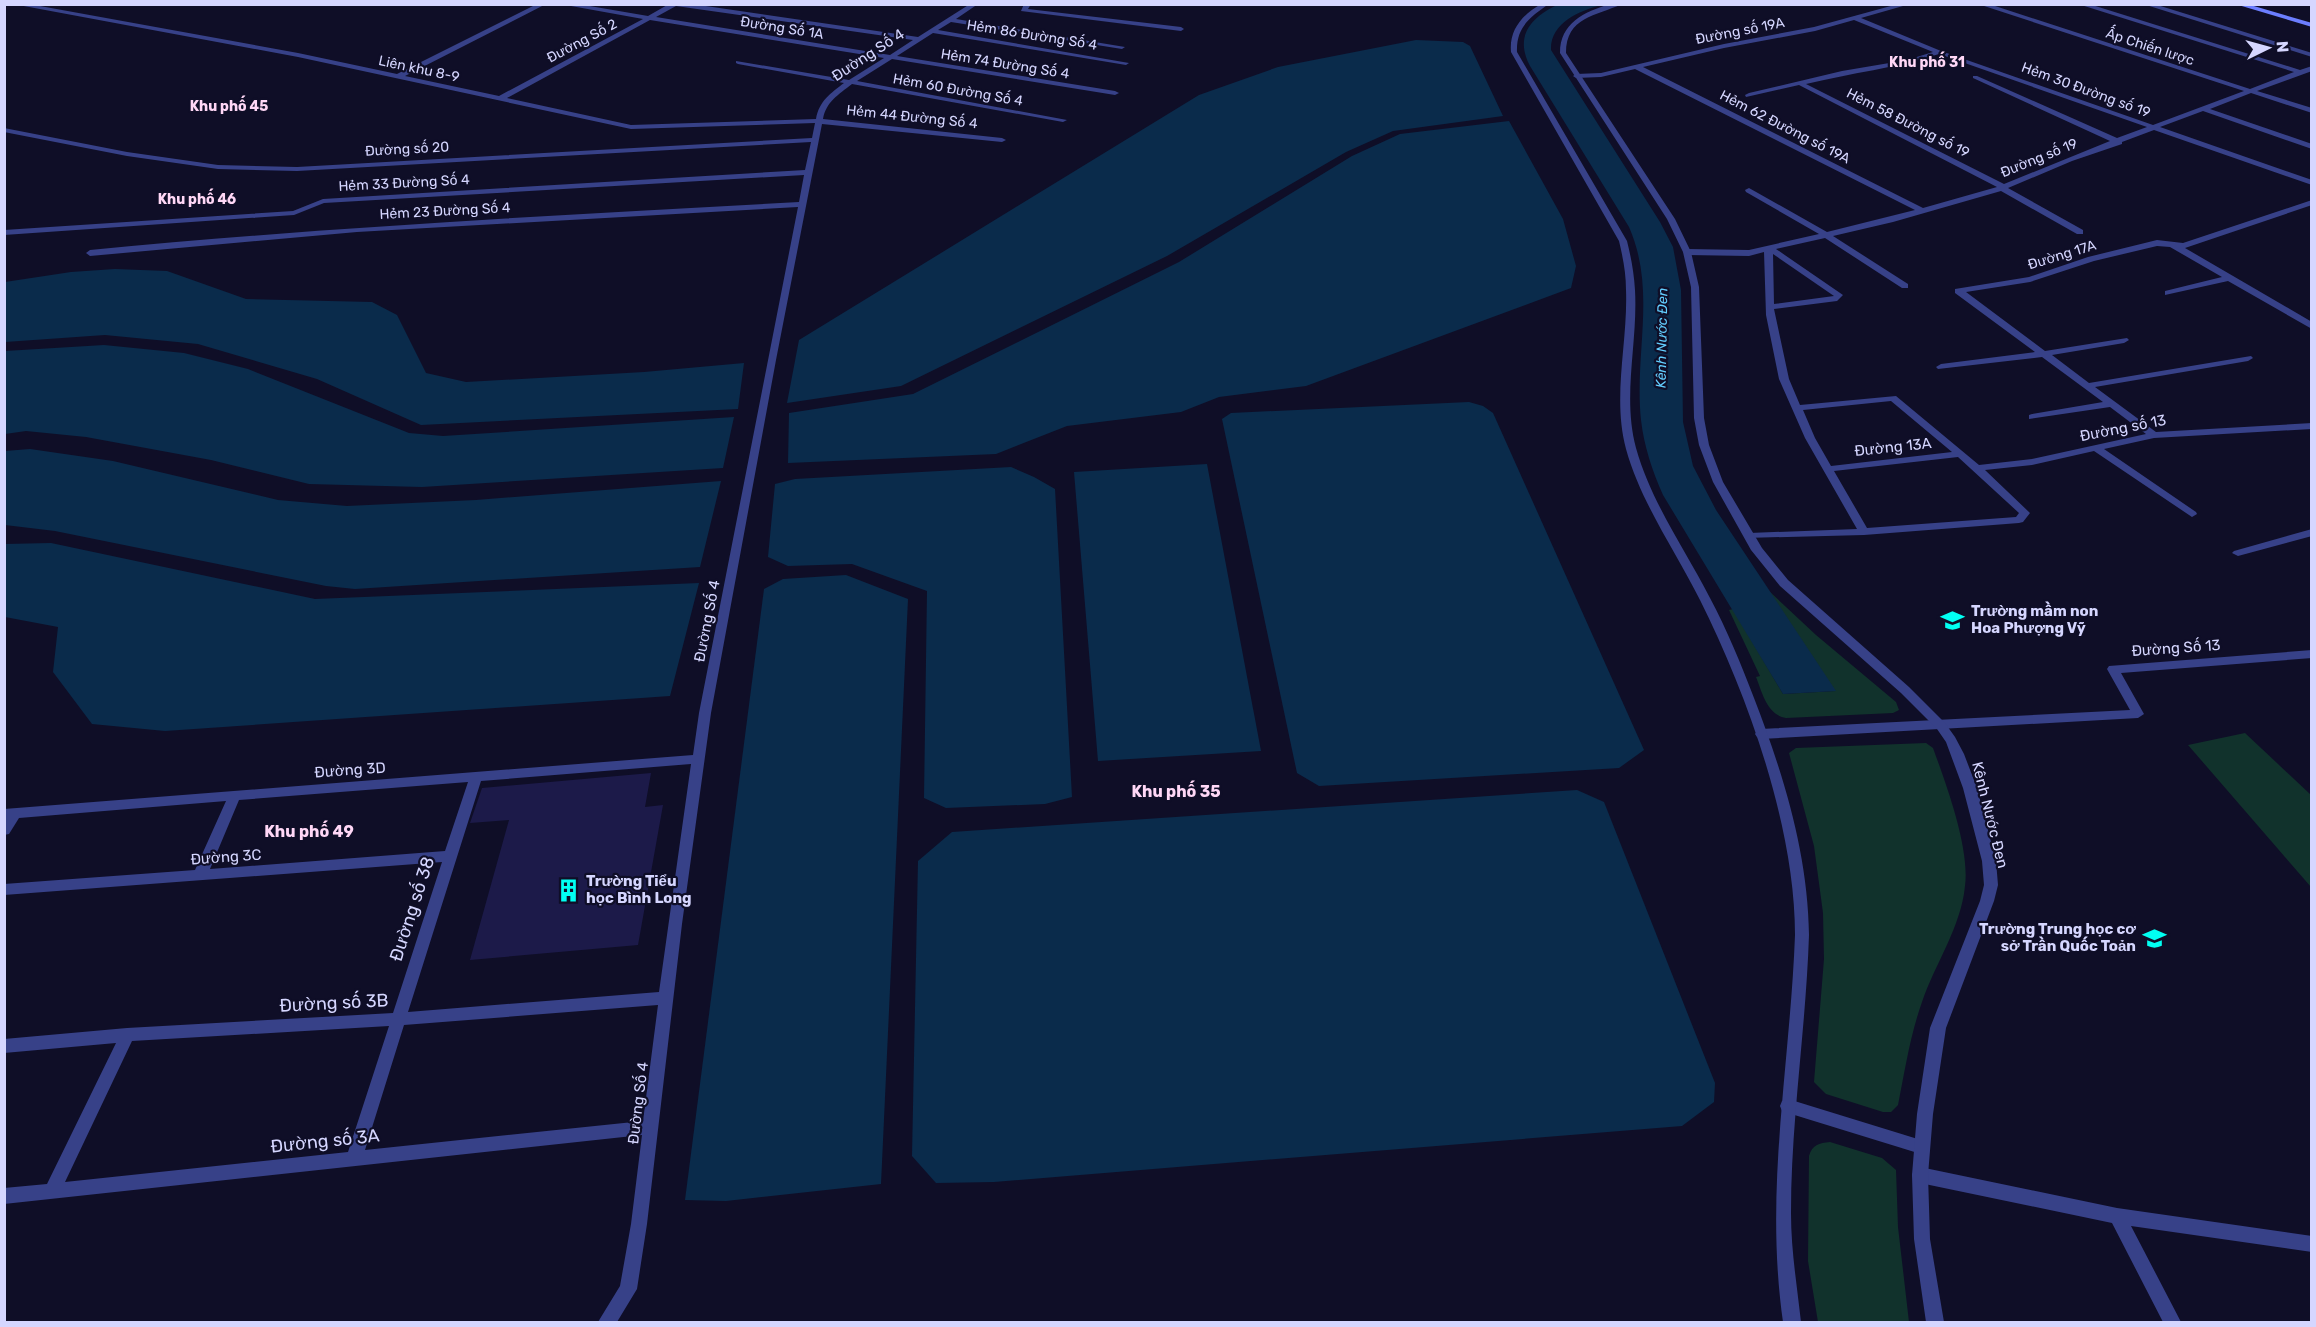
<svg xmlns="http://www.w3.org/2000/svg" width="2316" height="1327" viewBox="0 0 2316 1327" font-family="Rubik,sans-serif">
<style>
.green{fill:#11322c}
.water{fill:#0a2b4b}
.building{fill:#1c1a49}
.lines{fill:none;stroke-linecap:round;stroke-linejoin:round}
.minor{fill:#374188;fill-rule:evenodd}
.tertiary{fill:#374188;fill-rule:evenodd}
.secondary{fill:#6c7eff;fill-rule:evenodd}
.labels{text-anchor:middle;dominant-baseline:central;stroke-width:4.5;stroke-linejoin:round;paint-order:stroke}
.far-street-label{font-size:14px;fill:#d5d6ff;stroke:#0f0e27}
.far-neighbourhood-label{font-size:14px;font-weight:bold;fill:#ffd7f6;stroke:#0f0e27}
.far-water-label{font-size:14px;font-style:italic;fill:#63ceff;stroke:#0f0e27}
.street-label{font-size:15px;fill:#d5d6ff;stroke:#0f0e27}
.poi-label{font-size:15px;font-weight:bold;fill:#d5d6ff;stroke:#0f0e27;text-anchor:start}
.neighbourhood-label{font-size:16px;font-weight:bold;fill:#ffd7f6;stroke:#0f0e27}
.near-street-label{font-size:18px;fill:#d5d6ff;stroke:#0f0e27}
</style>
<rect width="100%" height="100%" fill="#0f0e27"/>
<g class="green">
<path d="M1769,591l47,44 80,67 3,8 -6,3 -107,5c-19,-3 -24,-26 -30,-41l4,-1 -31,-66 4,-1 50,85 52,-3z"/>
<polygon points="2245,733 2311,795 2311,887 2188,745"/>
<path d="M1926,743l7,5c13,36 37,100 32,138 -4,41 -30,78 -43,116 -12,34 -17,68 -24,103l-7,7h-8l-57,-18 -12,-12 10,-123 -1,-46 -9,-67 -25,-93 7,-5z"/>
<path d="M1830,1142l52,16 14,12 2,57 11,95h-91l-10,-61 1,-105c3,-11 10,-13 21,-14z"/>
</g>
<g class="water">
<path d="M1559,4l42,1c-22,6 -51,18 -50,45l109,172 13,25 8,43 2,132 10,44 23,44 120,181 -53,3 -120,-199c-11,-25 -19,-49 -22,-75 -7,-67 16,-129 -12,-193l-99,-161c-16,-30 1,-49 29,-62z"/>
<polygon points="1416,40 1463,42 1470,46 1503,116 1393,131 1346,152 1167,256 901,386 787,403 799,340 1199,95 1278,67"/>
<polygon points="1509,121 1563,219 1576,266 1571,288 1306,386 1219,397 1181,412 1067,426 996,454 788,463 789,413 913,394 1179,262 1352,156 1400,134"/>
<polygon points="115,269 167,271 246,299 372,302 397,315 426,373 466,382 644,372 744,363 738,409 421,425 317,379 198,344 105,335 5,342 5,282 71,272"/>
<polygon points="104,345 184,353 248,369 409,433 443,436 734,417 723,468 422,487 309,484 211,460 86,437 26,431 5,434 5,351"/>
<polygon points="1469,402 1483,406 1493,413 1644,750 1619,768 1319,786 1297,773 1222,419 1231,413"/>
<polygon points="30,449 113,461 278,500 347,506 476,500 721,481 700,567 355,589 326,586 55,531 5,525 5,451"/>
<polygon points="1207,464 1261,751 1098,761 1074,472"/>
<polygon points="1011,467 1034,477 1055,489 1072,797 1045,804 946,808 924,798 927,591 852,564 788,566 768,557 775,484 795,479"/>
<polygon points="51,543 315,599 699,583 670,696 165,731 92,724 53,672 58,627 5,617 5,544"/>
<polygon points="846,575 908,599 881,1184 726,1201 685,1200 764,589 783,579"/>
<polygon points="1577,790 1604,802 1715,1083 1714,1102 1682,1126 994,1182 936,1183 912,1156 918,861 952,832"/>
</g>
<polygon class="building" points="651,773 645,807 663,805 638,945 470,960 509,820 470,823 482,788"/>
<g class="lines">
<g class="minor">
<path d="M13,4h16l269,49 99,21 140,-70h9l-141,72 94,20 144,-77 -83,-15h18l70,12 21,-12h23l226,33 52,-33h8l-22,15 169,28 -3,2 -171,-27 -13,8 191,33 -3,2 -193,-32 -36,23 218,35 4,2 -4,2 -223,-36 -35,22 210,39 -4,2 -211,-38c-14,11 -26,18 -29,35l179,19 4,2 -4,2 -180,-18 -46,236 -65,353 -29,211 -35,300 -10,65 -20,33h-19l22,-36 11,-62 11,-89 -638,69v-16l43,-4 69,-141 -112,10v-14l123,-11 266,-15 49,-151 -438,33v-11l191,-14 31,-69 -207,17 -10,16 -5,1v-26l689,-54 6,-42 99,-506 -441,25 -267,24 -4,-3 4,-3c236,-23 472,-35 709,-48l5,-27 -480,28 -30,12 -290,20v-5l289,-19 30,-12 482,-29 6,-28 -514,29 -79,-2 -91,-13 -123,-24v-4l123,24 91,13 79,2 515,-29 3,-15 -184,6 -333,-72zM676,6l237,34 -23,15 -234,-38zM650,20l234,38 -35,22 -113,-19v2l2,1 106,19c-13,10 -25,18 -28,36l-185,6 -124,-27zM691,764l-32,228 -251,20 73,-231zM468,782l-23,69 -235,18 29,-69zM658,1005l-15,116 -278,29 39,-125zM389,1026l-41,126 -283,30 67,-141z"/>
<polygon points="1024,4 1031,4 1028,9 1181,27 1184,29 1181,31 1021,11"/>
<path d="M1898,4h12l-49,14 80,33 212,74 91,-34 -266,-87h11l261,85 44,-17 -216,-68h11l211,66 12,-4v5l-55,20 55,17v5l-61,-20 -41,16 102,35v5l-109,-38 -43,16 152,53v5l-158,-55 -32,12v2l-50,17 -64,27 75,42v4h-6l-76,-43 -108,31 -60,14 75,48v4h-6l-77,-50 -49,11 67,46 -6,6 -63,8 15,70 11,26 96,-9 83,69 53,-6 114,-25 -36,-27 -81,12v-4l3,-1 71,-12 -61,-45 -104,12 -2,-2 5,-3 94,-12 -80,-59v-4l74,-12 59,-20 69,-17 26,3 129,-43v5l-127,43 127,74v7l-84,-48 -63,14v-4l57,-14 -52,-30 -13,-1 -63,15 -64,21 -64,10 79,59 82,-13 2,2 -5,3 -72,12 37,28 162,-27 2,2 -5,3 -153,26 61,45 156,-9v6l-158,9 -50,11 92,63 1,2 -5,3 -98,-66 -62,14 -47,5 45,43 -7,9 -4,1 -155,12 -119,3 -1,-2 5,-3 108,-4 -52,-91 -26,-59 -13,-64 -2,-63 -15,4 -62,-1 -4,-3 4,-3 62,1 70,-16 -73,-42 -1,-2 4,-2 78,44 88,-22 -280,-141 -34,8 -25,1 -3,-2 3,-2 25,-1 123,-29 90,-17zM1854,20l79,32 -26,8 -65,11 -93,22 -4,2 1,2 53,-12 198,102 -74,21 -280,-141 81,-19 91,-17zM1939,54l208,73 -30,11 -140,-62h-4v2l137,63 -106,43 -198,-100c45,-11 90,-16 133,-30zM1773,254l61,42 -60,8zM1891,401l61,51 -121,14 -16,-28 -12,-28zM1958,457l61,56 -3,4 -149,11 -33,-57z"/>
<polygon points="2143,4 2154,4 2312,53 2312,57"/>
<polygon points="2312,529 2312,536 2238,556 2232,553 2234,551"/>
<polygon points="2312,650 2312,658 2121,673 2144,714 2138,718 1761,739 1757,737 1755,734 1757,731 1761,729 2130,710 2107,669 2109,666"/>
<polygon points="1788,1099 1921,1140 1927,1142 1929,1147 1927,1152 1921,1154 1788,1113 1782,1111 1780,1106 1782,1101"/>
<polygon points="1920,1167 2117,1208 2312,1236 2312,1252 2131,1226 2181,1322 2163,1322 2112,1223 1920,1183 1914,1180 1912,1175 1914,1170"/>
</g>
<g class="tertiary">
<path d="M1541,4h8c-19,13 -33,23 -32,48l110,189c4,16 7,32 8,49 3,53 -13,106 1,158 15,54 49,101 74,150 17,32 31,66 44,100 29,75 54,155 55,237 -3,93 -18,185 -18,278 0,37 6,73 10,109h-18c-19,-133 7,-255 12,-387 0,-108 -47,-239 -95,-335 -25,-50 -59,-97 -74,-151 -14,-52 2,-106 0,-159 0,-17 -3,-32 -7,-49l-108,-189c-2,-22 11,-37 30,-48z"/>
<path d="M1610,4h12c-26,12 -56,13 -56,49l109,166 16,33 8,35 5,131 5,27 14,37 39,66 26,32 121,107 36,36 10,14 9,17 13,34 19,73 2,24 -4,16 -48,127 -13,86 -5,61 2,64 14,83h-18l-12,-83 -2,-64 5,-61 13,-86 50,-127 4,-16 -2,-24 -19,-73 -17,-46 -9,-13 -36,-36 -121,-107 -29,-36 -38,-68 -14,-37 -5,-27 -3,-131 -8,-35 -16,-33 -107,-166c0,-30 24,-41 50,-49z"/>
</g>
<polygon class="secondary" points="2235,4 2247,4 2312,23 2312,27"/>
</g>
<defs>
<symbol id="school-bare" viewBox="-9 -9 18 18"><path d="M0-5L7-2L0 1L-7-2ZM-4 1L0 2.5L4 1V4Q0 6-4 4Z" fill="#01fff2" stroke="#0f0e27" stroke-width="2.5" paint-order="stroke"/></symbol>
<symbol id="building-bare" viewBox="-9 -9 18 18"><path d="M-4-6H4V6H1V3H-1V6H-4ZM-2.5-4.3h1.7v1.8h-1.7ZM.8-4.3h1.7v1.8H.8ZM-2.5-1h1.7V.8h-1.7ZM.8-1h1.7V.8H.8Z" fill="#01fff2" stroke="#0f0e27" stroke-width="2.5" paint-order="stroke"/></symbol>
</defs>
<g fill-rule="evenodd">
<use href="#school-bare" x="1936" y="604" width="33" height="33"/>
<use href="#building-bare" x="552" y="874" width="33" height="33"/>
<use href="#school-bare" x="2138" y="922" width="33" height="33"/>
</g>
<g class="labels">
<g class="far-street-label">
<text transform="translate(782 28) rotate(9)">Đường Số 1A</text>
<text transform="translate(1740 31) rotate(-11)">Đường số 19A</text>
<text transform="translate(1032 35) rotate(9)">Hẻm 86 Đường Số 4</text>
<text transform="translate(582 41) rotate(-28)">Đường Số 2</text>
<text transform="translate(2150 47) rotate(18)">Ấp Chiến lược</text>
<text transform="translate(1005 64) rotate(9)">Hẻm 74 Đường Số 4</text>
<text transform="translate(419 69) rotate(12)">Liên khu 8-9</text>
<text transform="translate(958 90) rotate(10)">Hẻm 60 Đường Số 4</text>
<text transform="translate(2086 90) rotate(20)">Hẻm 30 Đường số 19</text>
<text transform="translate(912 117) rotate(6)">Hẻm 44 Đường Số 4</text>
<text transform="translate(1908 123) rotate(27)">Hẻm 58 Đường số 19</text>
<text transform="translate(1785 127) rotate(27)">Hẻm 62 Đường số 19A</text>
<text transform="translate(407 149) rotate(-3)">Đường số 20</text>
<text transform="translate(2039 158) rotate(-22)">Đường số 19</text>
<text transform="translate(404 183) rotate(-3)">Hẻm 33 Đường Số 4</text>
<text transform="translate(445 211) rotate(-3)">Hẻm 23 Đường Số 4</text>
<text transform="translate(2062 255) rotate(-17)">Đường 17A</text>
</g>
<g class="far-neighbourhood-label">
<text x="1927" y="62">Khu phố 31</text>
<text x="229" y="106">Khu phố 45</text>
<text x="197" y="199">Khu phố 46</text>
</g>
<g class="far-water-label">
<text transform="translate(1662 338) rotate(-89)">Kênh Nước Đen</text>
</g>
<g class="street-label">
<text transform="translate(868 55) rotate(-33)">Đường Số 4</text>
<text transform="translate(2123 428) rotate(-11)">Đường số 13</text>
<text transform="translate(1893 447) rotate(-6)">Đường 13A</text>
<text transform="translate(707 621) rotate(-79)">Đường Số 4</text>
<text transform="translate(2176 648) rotate(-4)">Đường Số 13</text>
<text transform="translate(350 770) rotate(-4)">Đường 3D</text>
<text transform="translate(1990 815) rotate(76)">Kênh Nước Đen</text>
<text transform="translate(226 857) rotate(-4)">Đường 3C</text>
<text transform="translate(638 1103) rotate(-83)">Đường Số 4</text>
</g>
<g class="poi-label">
<text x="1971" y="611">Trường mầm non<tspan x="1971" dy="17">Hoa Phượng Vỹ</tspan></text>
<text x="586" y="881">Trường Tiểu<tspan x="586" dy="17">học Bình Long</tspan></text>
<text x="2136" y="929" text-anchor="end">Trường Trung học cơ<tspan x="2136" dy="17">sở Trần Quốc Toản</tspan></text>
</g>
<g class="neighbourhood-label">
<text x="1176" y="791">Khu phố 35</text>
<text x="309" y="831">Khu phố 49</text>
</g>
<g class="near-street-label">
<text transform="translate(412 909) rotate(-72)">Đường số 38</text>
<text transform="translate(334 1003) rotate(-3)">Đường số 3B</text>
<text transform="translate(325 1141) rotate(-6)">Đường số 3A</text>
</g>
</g>
<rect width="2316" height="1327" fill="none" stroke="#d5d6ff" stroke-width="12"/>
<g transform="translate(2268 48) rotate(85)" stroke="#0f0e27" stroke-width="4.5" paint-order="stroke">
<path d="M0-4.5L10 22L0 15L-10 22Z" fill="#d5d6ff"/>
<text y="-9" font-size="16" font-weight="bold" text-anchor="middle" fill="#d5d6ff">N</text>
</g>
</svg>
